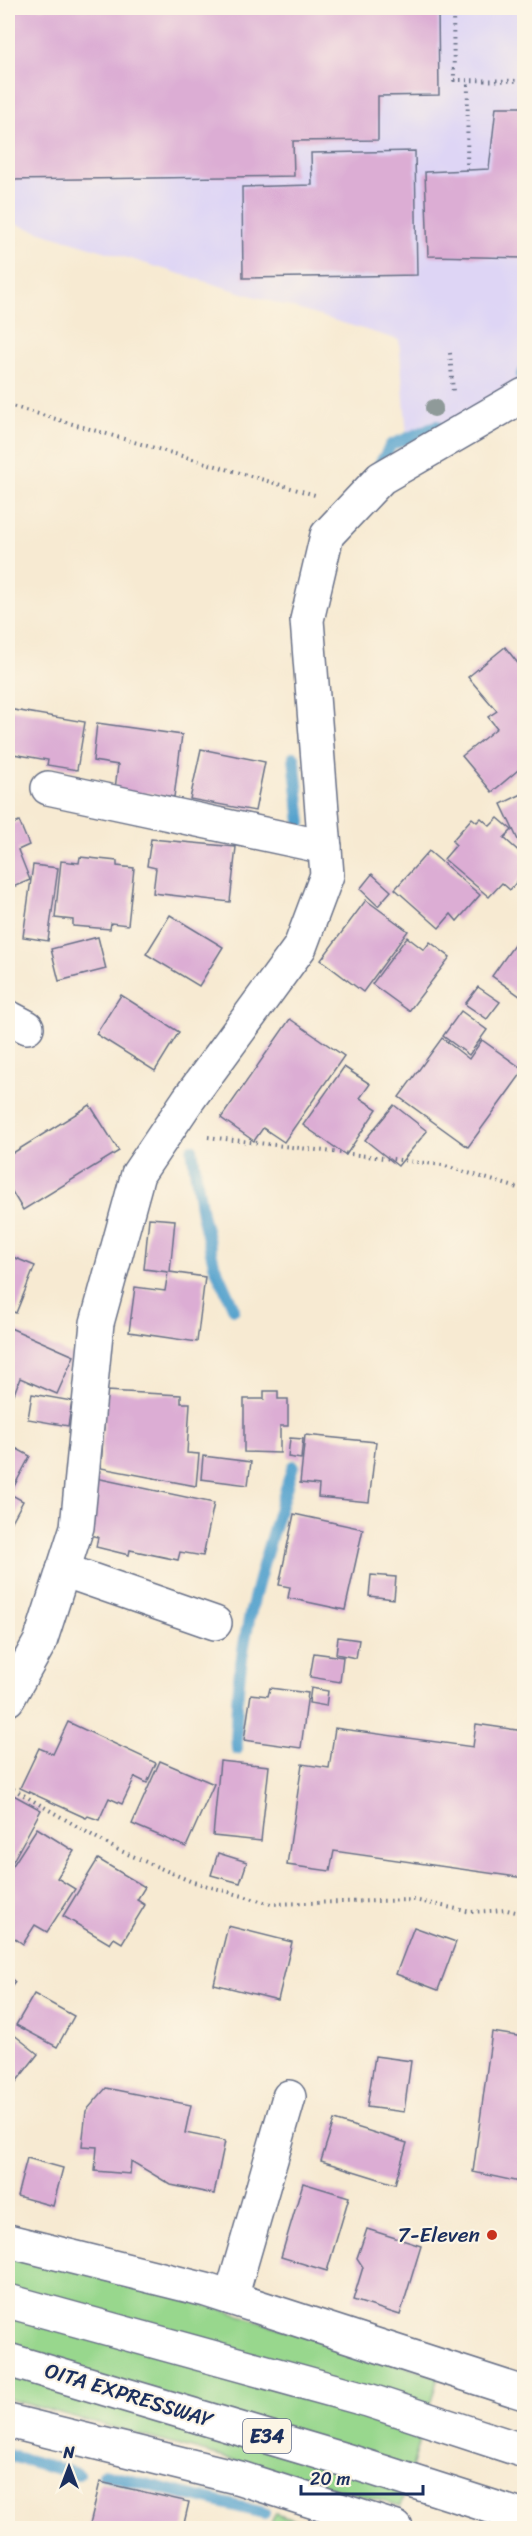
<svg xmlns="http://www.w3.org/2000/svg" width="532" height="2536" viewBox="0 0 532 2536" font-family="Sriracha,sans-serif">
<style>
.built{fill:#ded5f5}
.green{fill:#98d78d;stroke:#5a8376;stroke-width:1.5}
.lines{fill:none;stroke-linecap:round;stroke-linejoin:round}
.stream{stroke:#54a2cd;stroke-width:12}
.building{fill:#dcadd4}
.street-casing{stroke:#687087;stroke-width:36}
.highway-casing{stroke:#687087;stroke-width:36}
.path{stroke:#687087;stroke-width:4;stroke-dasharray:1.5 4.5;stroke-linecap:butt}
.street{stroke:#fff;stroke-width:33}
.highway{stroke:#fff;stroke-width:33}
.tree{fill:#8f9a99}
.poi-dot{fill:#c8321e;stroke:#fcf5e5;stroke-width:2}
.labels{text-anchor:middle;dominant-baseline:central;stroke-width:4.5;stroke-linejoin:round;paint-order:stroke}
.shield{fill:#fcf5e5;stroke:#5e6a86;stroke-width:1.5}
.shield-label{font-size:20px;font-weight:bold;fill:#1b2f5e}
.poi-label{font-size:21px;fill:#1b2f5e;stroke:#fcf5e5;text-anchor:end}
.street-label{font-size:21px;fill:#1b2f5e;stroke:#fcf5e5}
</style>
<rect width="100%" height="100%" fill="#fcf5e5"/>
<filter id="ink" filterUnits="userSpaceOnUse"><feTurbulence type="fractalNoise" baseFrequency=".0167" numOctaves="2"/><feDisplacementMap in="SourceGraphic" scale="12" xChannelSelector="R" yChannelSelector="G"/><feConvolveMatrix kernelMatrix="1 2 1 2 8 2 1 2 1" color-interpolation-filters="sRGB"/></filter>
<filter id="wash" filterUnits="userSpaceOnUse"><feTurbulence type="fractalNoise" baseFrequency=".008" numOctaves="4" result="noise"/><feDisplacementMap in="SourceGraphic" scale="24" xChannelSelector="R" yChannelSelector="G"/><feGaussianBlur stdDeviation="1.35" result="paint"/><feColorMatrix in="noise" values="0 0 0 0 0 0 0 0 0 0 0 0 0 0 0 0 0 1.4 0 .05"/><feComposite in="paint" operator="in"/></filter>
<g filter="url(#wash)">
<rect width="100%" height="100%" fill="#f7ead2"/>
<polygon class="built" points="8,8 524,8 524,378 408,448 399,340 8,222"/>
<g class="green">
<polygon points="8,2243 438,2377 401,2506 8,2399"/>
<polygon points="275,2514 320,2528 269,2528"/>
</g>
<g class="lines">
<g class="stream">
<polyline points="522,375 524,373"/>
<polyline points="376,471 391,445 437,426"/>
<polyline points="294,757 301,823"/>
<polyline points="192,1149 202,1214 214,1264 234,1309"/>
<path d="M237,1749c-6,-96 28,-192 56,-283"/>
<polyline points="8,2455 78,2474"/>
<polyline points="104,2474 264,2513"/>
</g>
</g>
<g id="blocks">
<g class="building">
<polygon points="8,8 438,8 439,95 378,96 378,140 293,141 294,176 8,180"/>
<polygon points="496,107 524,107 524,258 428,256 425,172 489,169"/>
<polygon points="415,151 417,275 243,278 242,187 312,185 311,153"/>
<polygon points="505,647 524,671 524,765 492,792 462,756 497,728 488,717 497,711 468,677"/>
<polygon points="8,709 85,722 77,770 47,765 48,760 8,753"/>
<polygon points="97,723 182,735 174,797 150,793 114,797 118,765 93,761"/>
<polygon points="201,749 265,762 255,811 190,799"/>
<polygon points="524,793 524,840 519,842 501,804"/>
<polygon points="472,818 477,822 481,818 490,826 498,818 512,830 504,838 524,856 522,861 524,863 524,873 510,890 502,883 489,897 444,859 456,845 452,841"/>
<polygon points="19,821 29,845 18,850 30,880 8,889 8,826"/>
<polygon points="151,839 236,847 230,902 153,893 156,868 147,866"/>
<polygon points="429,851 480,895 457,921 451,914 439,928 395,889"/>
<polygon points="80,857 117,861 117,866 134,868 128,925 111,923 110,929 73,926 73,920 55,918 61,861 79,863"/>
<polygon points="33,865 58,868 48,941 23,937"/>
<polygon points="372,874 391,891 378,906 360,889"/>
<polygon points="366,900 408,931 363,992 321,960"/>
<polygon points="170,915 223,947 199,986 146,954"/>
<polygon points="524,931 524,999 492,976"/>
<polygon points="98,937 106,969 59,981 51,949"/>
<polygon points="407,937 424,950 430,942 450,957 409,1011 372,984"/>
<polygon points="478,987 500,1002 487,1019 465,1004"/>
<polygon points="121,995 179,1032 155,1071 96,1034"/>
<polygon points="461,1011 487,1030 469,1055 443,1036"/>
<polygon points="290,1019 344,1056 284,1142 263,1128 254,1141 221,1118"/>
<polygon points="442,1038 469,1059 482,1040 524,1070 468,1147 399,1097"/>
<polygon points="344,1067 370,1084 360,1098 377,1109 346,1155 303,1125"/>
<polygon points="90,1105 119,1151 23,1210 8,1185 8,1156"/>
<polygon points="394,1105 427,1131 398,1166 365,1140"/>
<polygon points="149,1218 175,1220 170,1272 205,1277 197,1342 129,1332 135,1287 165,1291 168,1272 144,1269"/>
<polygon points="8,1255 35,1266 16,1313 8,1310"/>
<polygon points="8,1327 74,1356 57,1394 20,1378 14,1394 8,1392"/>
<polygon points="106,1391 181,1395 181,1403 190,1403 187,1453 199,1454 196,1486 101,1468"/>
<polygon points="264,1391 278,1391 278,1399 288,1399 288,1426 280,1426 280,1453 244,1452 244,1399 264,1399"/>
<polygon points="32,1394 72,1401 68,1426 28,1419"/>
<polygon points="305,1435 376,1442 369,1502 318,1497 319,1485 300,1483"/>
<polygon points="290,1438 303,1439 301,1459 288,1457"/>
<polygon points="8,1444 30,1456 10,1494 23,1501 8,1529"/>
<polygon points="203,1456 251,1462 248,1485 201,1479"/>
<polygon points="96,1478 214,1503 203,1556 180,1552 178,1560 130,1550 129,1555 96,1547 98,1537 85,1534"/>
<polygon points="294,1514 363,1529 345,1610 288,1598 290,1587 279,1585"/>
<polygon points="371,1575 396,1577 394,1599 369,1596"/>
<polygon points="338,1637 359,1640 356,1658 336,1654"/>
<polygon points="314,1653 343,1657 340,1682 310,1677"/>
<polygon points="270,1688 308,1693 301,1748 244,1740 251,1694 268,1696"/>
<polygon points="311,1688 328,1691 326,1706 309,1703"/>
<polygon points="68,1722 156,1763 147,1783 135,1777 122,1804 109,1798 99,1820 88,1816 86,1818 20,1788 39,1748 53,1754"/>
<polygon points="476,1724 524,1731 524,1878 334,1851 330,1871 287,1865 302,1764 329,1768 335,1728 473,1747"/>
<polygon points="160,1761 214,1784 186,1847 132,1824"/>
<polygon points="220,1761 269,1766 261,1841 213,1836"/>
<polygon points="8,1792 41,1810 8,1870"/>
<polygon points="37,1828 74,1851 57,1878 75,1889 47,1932 35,1925 23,1944 13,1937 8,1945 8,1873"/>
<polygon points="218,1853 247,1862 240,1883 211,1875"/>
<polygon points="98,1859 145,1887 137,1900 145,1905 122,1943 114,1938 110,1944 63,1916"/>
<polygon points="228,1926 292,1942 278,2000 214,1984"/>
<polygon points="414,1927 456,1942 438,1990 396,1974"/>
<polygon points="8,1976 15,1982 8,1992"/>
<polygon points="34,1994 74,2016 57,2047 16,2025"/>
<polygon points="8,2030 38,2054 8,2092"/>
<polygon points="492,2032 524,2037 524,2183 473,2172"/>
<polygon points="375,2056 411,2061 404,2112 367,2107"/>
<polygon points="106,2088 191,2105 185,2133 225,2141 214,2194 171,2185 131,2161 130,2174 95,2171 97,2147 82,2146 86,2111"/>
<polygon points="334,2120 407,2143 395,2184 321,2161"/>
<polygon points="27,2158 63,2168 53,2206 17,2196"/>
<polygon points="303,2183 349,2197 327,2271 281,2257"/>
<polygon points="367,2229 421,2246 400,2315 353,2300 363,2267 357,2258"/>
<polygon points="100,2482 189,2502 183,2528 89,2528"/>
</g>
</g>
</g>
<g filter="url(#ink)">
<use href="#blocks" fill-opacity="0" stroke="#687087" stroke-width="1.5"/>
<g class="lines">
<defs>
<g id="street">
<polyline points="48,788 325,847"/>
<polyline points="8,1017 27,1027"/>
<polyline points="63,1570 215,1623"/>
<polyline points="8,1699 40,1642 77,1527 97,1323 138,1174 188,1100 300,947 327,875 307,620 327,535 381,478 524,395"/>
<polyline points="8,2241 206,2290 524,2393"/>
<polyline points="231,2298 289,2097"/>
<polyline points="8,2421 240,2478 396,2528"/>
</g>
<g id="highway">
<polyline points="8,2301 368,2400 524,2451"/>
<polyline points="8,2360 352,2462 524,2517"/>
</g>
</defs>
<use href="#street" class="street-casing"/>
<use href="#highway" class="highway-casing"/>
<g class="path">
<polyline points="453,8 454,80 524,81"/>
<polyline points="467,170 468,80"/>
<polyline points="450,353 453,392"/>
<polyline points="8,405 315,495"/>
<polyline points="208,1137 442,1165 524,1190"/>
<polyline points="8,1786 114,1848 190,1881 271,1904 414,1900 471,1912 507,1910 524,1914"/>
</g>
<use href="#street" class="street"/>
<use href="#highway" class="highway"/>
</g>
<circle class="tree" cx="434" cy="408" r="9"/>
</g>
<circle class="poi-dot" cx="492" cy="2235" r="6"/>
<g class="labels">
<rect class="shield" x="243" y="2419" width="48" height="34" rx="4.5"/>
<g class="shield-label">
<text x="267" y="2436">E34</text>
</g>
<g class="poi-label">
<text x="480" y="2235">7-Eleven</text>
</g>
<g class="street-label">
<text transform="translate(129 2395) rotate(17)">OITA EXPRESSWAY</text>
</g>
</g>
<rect width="532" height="2536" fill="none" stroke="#fcf5e5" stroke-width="30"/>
<g transform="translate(69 2467)" stroke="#fcf5e5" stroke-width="4.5" paint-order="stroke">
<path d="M0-4.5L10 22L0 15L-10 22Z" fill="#1b2f5e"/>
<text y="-9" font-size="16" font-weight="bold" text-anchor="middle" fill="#1b2f5e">N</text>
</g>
<path d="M301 2485v9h122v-9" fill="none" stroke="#1b2f5e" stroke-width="3"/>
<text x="310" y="2485" font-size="18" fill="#1b2f5e" stroke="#fcf5e5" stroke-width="4.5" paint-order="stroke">20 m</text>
</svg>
